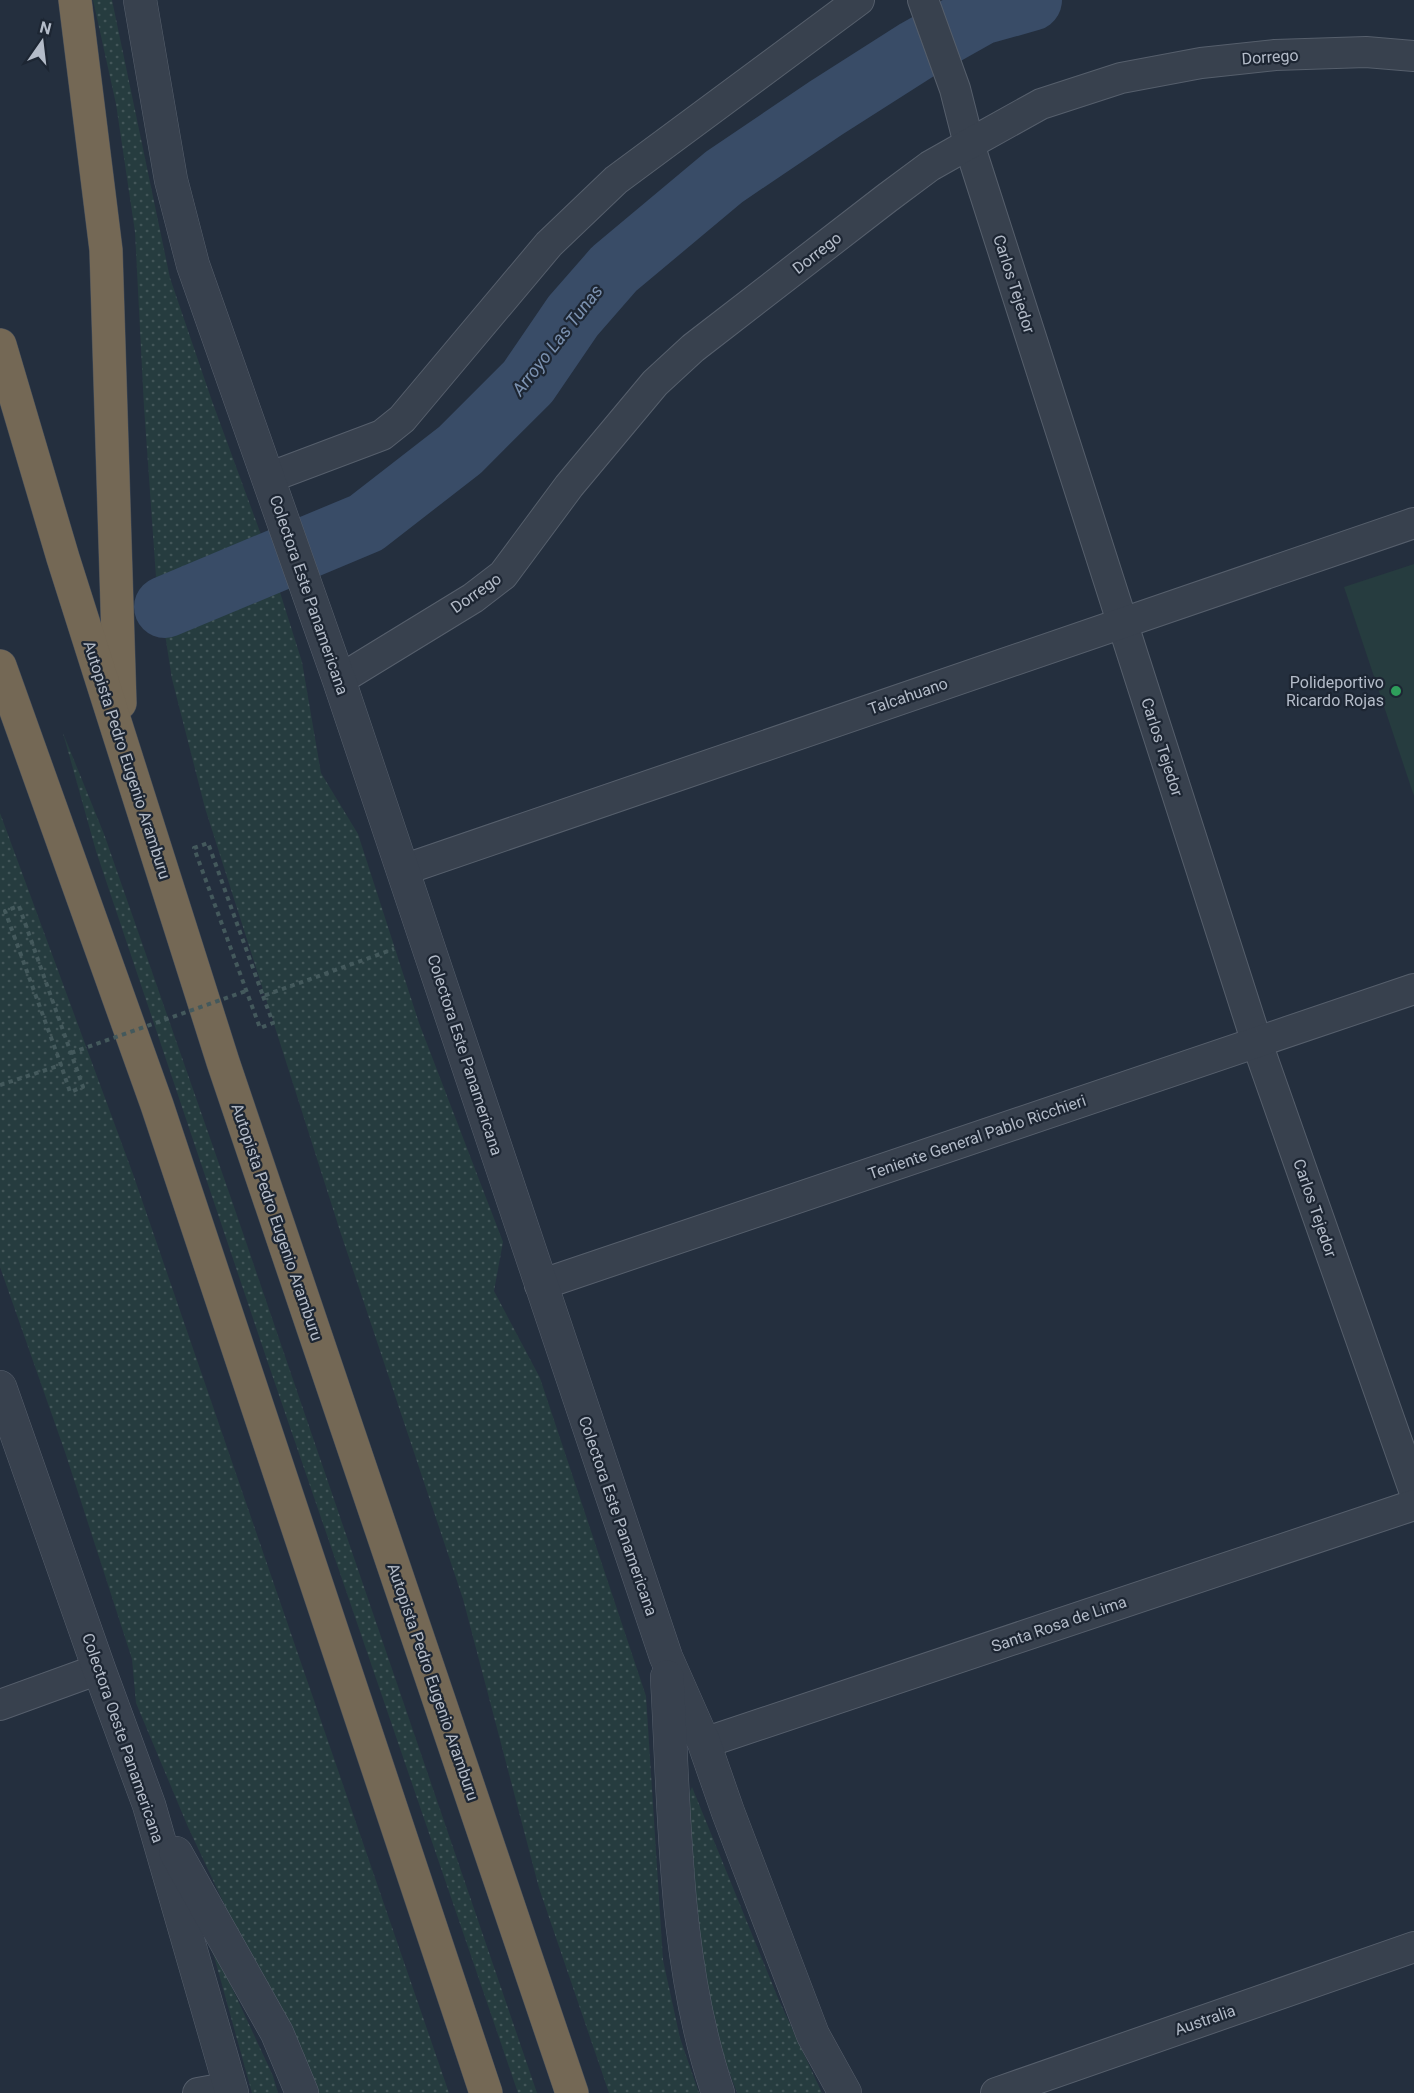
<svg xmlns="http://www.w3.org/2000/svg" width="1414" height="2093" viewBox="0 0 1414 2093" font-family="Roboto,sans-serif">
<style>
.grass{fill:url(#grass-dots)}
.garden{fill:#263c3f}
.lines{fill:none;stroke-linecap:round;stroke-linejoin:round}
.river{stroke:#394c67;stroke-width:62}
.minor-casing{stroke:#565f6c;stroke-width:32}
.tertiary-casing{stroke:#565f6c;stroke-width:34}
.motorway-casing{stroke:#434c59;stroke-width:34}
.path{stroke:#44595c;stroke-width:4;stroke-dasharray:4.5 4.5;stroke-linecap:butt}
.minor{stroke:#38414e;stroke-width:30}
.tertiary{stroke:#38414e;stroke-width:33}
.motorway{stroke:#746855;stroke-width:33}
.path-bridge{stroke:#44595c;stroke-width:4;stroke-dasharray:4.5 4.5;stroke-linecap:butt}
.leisure-dot{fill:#2e9e5b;stroke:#1d2633;stroke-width:2}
.labels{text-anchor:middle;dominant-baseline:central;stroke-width:4.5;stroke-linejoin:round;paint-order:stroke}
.street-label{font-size:16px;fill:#b4bcc9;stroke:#1d2633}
.poi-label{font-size:16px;fill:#b4bcc9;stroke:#1d2633;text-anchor:end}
.water-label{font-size:18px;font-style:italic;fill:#7c92b1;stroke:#1d2633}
</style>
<defs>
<pattern id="grass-dots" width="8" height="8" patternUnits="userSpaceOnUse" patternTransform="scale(1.5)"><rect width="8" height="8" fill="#263c3f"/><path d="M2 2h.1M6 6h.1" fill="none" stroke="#435659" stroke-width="1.8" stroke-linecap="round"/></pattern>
</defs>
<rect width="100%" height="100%" fill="#242f3e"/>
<g class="grass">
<polygon points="93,0 112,0 170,278 212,401 267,551 302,662 321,773 358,834 419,1023 503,1242 494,1291 540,1378 646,1696 663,1960 680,2038 699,2093 609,2093 539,1888 463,1599 341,1234 205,808 172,679 156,577 144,407 135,232 116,104"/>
<polygon points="63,733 104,834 233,1204 537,2093 518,2093 267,1360 96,851"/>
<polygon points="0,813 133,1174 449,2093 313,2093 188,1827 136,1703 132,1659 65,1452 0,1267"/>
<polygon points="692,1787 778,1998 822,2093 737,2093 712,2025 700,1947 685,1802"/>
<polygon points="209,1938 273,2076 278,2093 252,2093"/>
</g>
<polygon class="garden" points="1414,564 1414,796 1344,587"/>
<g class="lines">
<polyline class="river" points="165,607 366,523 460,450 528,382 573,316 614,269 724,177 826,108 917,50 981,14 1031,0"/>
<defs>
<g id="minor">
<polyline points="923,0 955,89 969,144 1257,1043 1414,1490"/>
<polyline points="268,478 382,435 402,419 549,244 616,180 859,0"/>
<polyline points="339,680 473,598 503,575 569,486 655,383 693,348 887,198 930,166 969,144 1041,104 1121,78 1201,63 1275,55 1366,52 1414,56"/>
<polyline points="403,870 1414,523"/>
<polyline points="540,1285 1414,989"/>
<polyline points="0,1705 99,1669"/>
<polyline points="704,1743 1414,1505"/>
<polyline points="198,2093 231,2087"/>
<polyline points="996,2093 1414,1947"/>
</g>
<g id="tertiary">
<polyline points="140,0 171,180 193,265 339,680 666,1657 704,1743 728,1812 813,2035 845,2093"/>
<polyline points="0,1387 99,1669 149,1805 232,2093"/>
<path d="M667,1677c8,139 6,283 51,416"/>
<polyline points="176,1853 277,2033 302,2093"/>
</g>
<g id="motorway">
<polyline points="75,0 106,250 120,703"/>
<polyline points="0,345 63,558 223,1062 572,2093"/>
<polyline points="0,666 157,1105 486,2093"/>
</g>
</defs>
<use href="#minor" class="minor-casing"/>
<use href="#tertiary" class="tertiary-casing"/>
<use href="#motorway" class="motorway-casing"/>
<g class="path">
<polyline points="263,996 273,1023 260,1028 194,848 208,843 263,996 394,949"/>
<polyline points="0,1085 61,1065 5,911 19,906 83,1087 70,1092 61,1065"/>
</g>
<use href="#minor" class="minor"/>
<use href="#tertiary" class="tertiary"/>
<use href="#motorway" class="motorway"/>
<polyline class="path-bridge" points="71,1053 246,991"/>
</g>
<circle class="leisure-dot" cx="1396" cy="691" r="6"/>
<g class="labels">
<g class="street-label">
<text transform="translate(1270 57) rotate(-4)">Dorrego</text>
<text transform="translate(817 253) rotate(-38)">Dorrego</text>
<text transform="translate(1014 284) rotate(72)">Carlos Tejedor</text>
<text transform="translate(476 593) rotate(-35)">Dorrego</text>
<text transform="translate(309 595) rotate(71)">Colectora Este Panamericana</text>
<text transform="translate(908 696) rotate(-19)">Talcahuano</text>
<text transform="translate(1162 747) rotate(72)">Carlos Tejedor</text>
<text transform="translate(127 760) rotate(72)">Autopista Pedro Eugenio Aramburu</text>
<text transform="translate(465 1055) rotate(72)">Colectora Este Panamericana</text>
<text transform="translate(977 1137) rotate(-19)">Teniente General Pablo Ricchieri</text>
<text transform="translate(1315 1208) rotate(71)">Carlos Tejedor</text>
<text transform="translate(277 1222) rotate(71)">Autopista Pedro Eugenio Aramburu</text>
<text transform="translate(618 1516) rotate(71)">Colectora Este Panamericana</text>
<text transform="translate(1059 1624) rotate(-19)">Santa Rosa de Lima</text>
<text transform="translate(433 1682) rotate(71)">Autopista Pedro Eugenio Aramburu</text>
<text transform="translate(123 1738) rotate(71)">Colectora Oeste Panamericana</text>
<text transform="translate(1205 2020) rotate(-19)">Australia</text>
</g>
<g class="poi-label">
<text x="1384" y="682">Polideportivo<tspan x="1384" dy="18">Ricardo Rojas</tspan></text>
</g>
<g class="water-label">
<text transform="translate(557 340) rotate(-52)">Arroyo Las Tunas</text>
</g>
</g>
<g transform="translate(42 42) rotate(14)" stroke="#1d2633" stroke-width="4.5" paint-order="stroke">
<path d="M0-4.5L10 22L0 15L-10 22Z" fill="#b4bcc9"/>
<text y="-9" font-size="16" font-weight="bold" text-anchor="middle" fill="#b4bcc9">N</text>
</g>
</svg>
